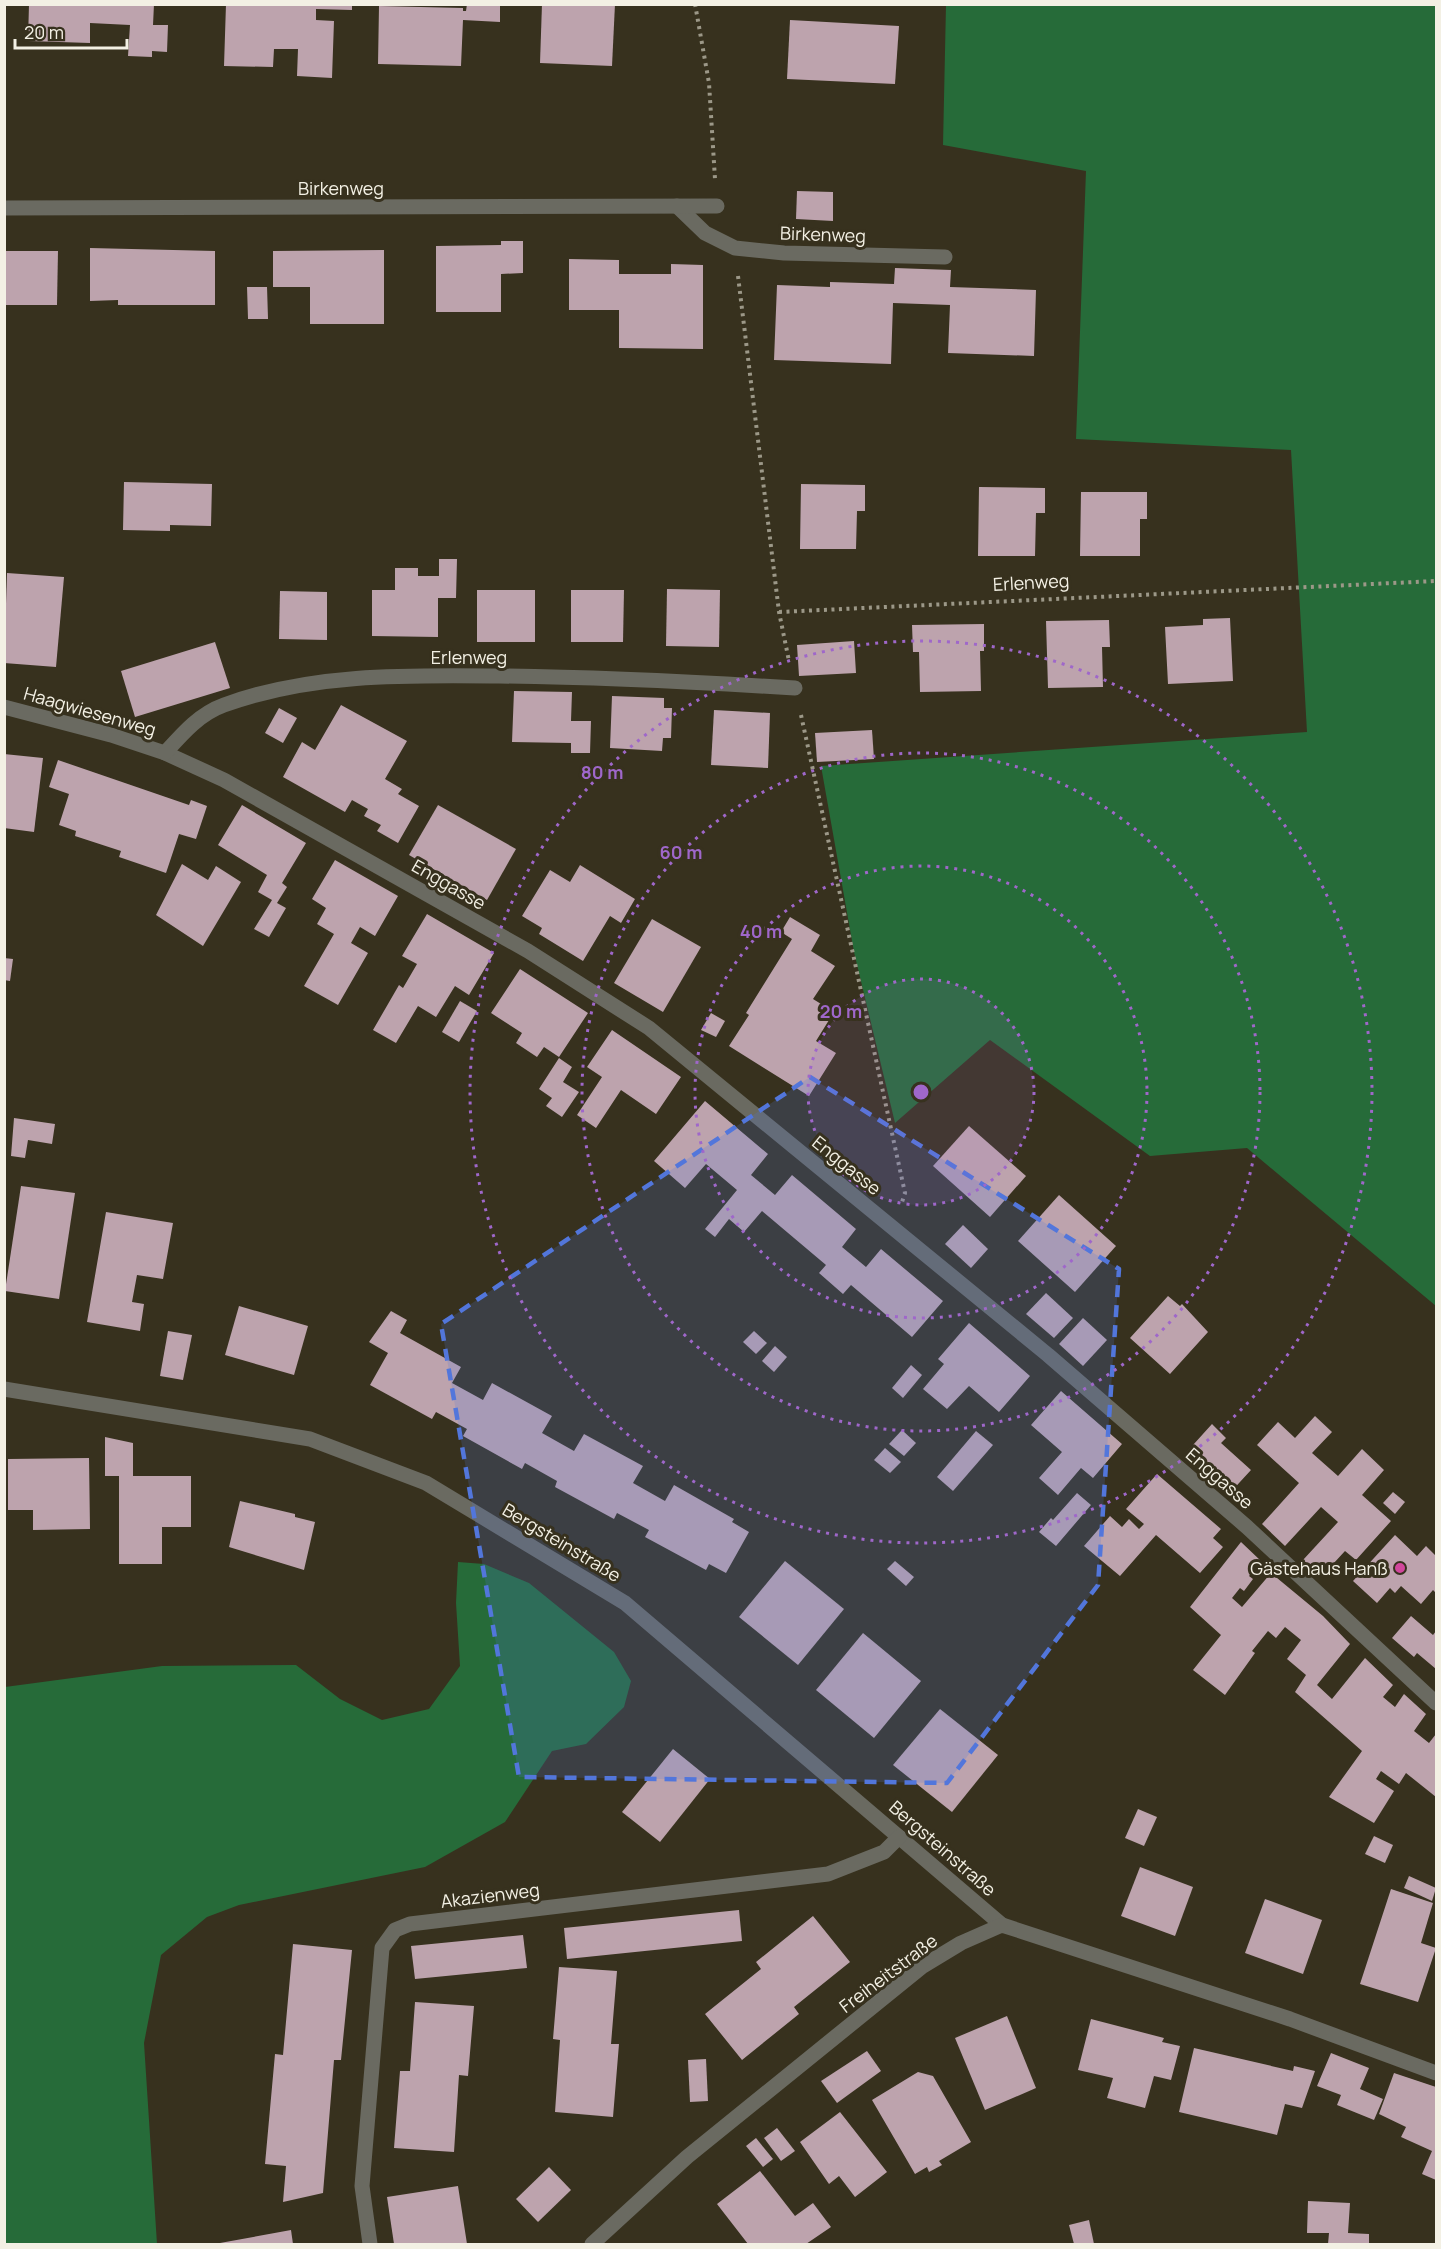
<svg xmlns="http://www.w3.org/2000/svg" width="1441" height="2249" viewBox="0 0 1441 2249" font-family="Manrope,sans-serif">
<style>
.forest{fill:#266b39}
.building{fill:#bda3ad}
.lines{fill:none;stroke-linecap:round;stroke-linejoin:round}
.path{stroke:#9c9888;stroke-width:4;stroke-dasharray:3 4.5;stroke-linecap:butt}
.minor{stroke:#6a6a61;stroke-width:15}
.marked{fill:#5276db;fill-opacity:0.2;stroke:#5276db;stroke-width:4.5;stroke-dasharray:12 8;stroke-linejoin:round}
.ring{fill:none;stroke:#9f67ca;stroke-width:3;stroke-dasharray:3 6}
.hotel-dot{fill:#d1479c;stroke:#37311e;stroke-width:2}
.labels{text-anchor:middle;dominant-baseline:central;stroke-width:6;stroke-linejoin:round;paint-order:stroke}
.street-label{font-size:18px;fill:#f3f0e4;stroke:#37311e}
.poi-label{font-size:18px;fill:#f3f0e4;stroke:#37311e;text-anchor:end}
.centre{fill:#9f67ca;stroke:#37311e;stroke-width:3}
.ring-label{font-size:18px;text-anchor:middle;font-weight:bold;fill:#9f67ca;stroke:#37311e;stroke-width:6;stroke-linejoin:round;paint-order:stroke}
</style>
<rect width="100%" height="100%" fill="#37311e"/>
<g class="forest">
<polygon points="946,5 1436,5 1436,1306 1247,1148 1150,1156 990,1040 895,1123 854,952 821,766 1307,732 1291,450 1076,439 1086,171 943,145"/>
<polygon points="458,1562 484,1564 529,1583 614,1652 631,1681 624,1707 586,1744 552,1751 505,1822 425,1867 239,1905 207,1917 161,1955 144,2043 157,2244 5,2244 5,1687 162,1666 296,1665 340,1699 382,1720 429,1709 460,1666 456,1603"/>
</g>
<g class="building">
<polygon points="29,4 154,4 153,25 168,25 167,52 152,51 152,57 128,56 130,25 90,23 90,43 28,41"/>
<polygon points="226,4 352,4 352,10 316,9 316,20 334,21 332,78 297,76 298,49 274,49 273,67 224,66"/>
<polygon points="467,4 500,4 500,22 463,20 461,66 378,64 379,6 463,8 463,11 466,11"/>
<polygon points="542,4 615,4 612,66 540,63"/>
<polygon points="790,20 899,26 895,84 787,79"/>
<polygon points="797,191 833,192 833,221 796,219"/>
<polygon points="501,241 523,241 523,273 501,274 501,312 436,312 436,246 501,245"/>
<polygon points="90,248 215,251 215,305 118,305 118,300 90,301"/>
<polygon points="384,250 384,324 310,324 310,287 273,287 273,251"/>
<polygon points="4,251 58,251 57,305 4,305"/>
<polygon points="569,259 619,260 619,274 671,274 671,264 703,265 703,349 619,348 619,310 569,310"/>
<polygon points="895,268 951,270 950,287 1036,290 1034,356 948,353 950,305 893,303 891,364 774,360 777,285 830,287 830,282 894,284"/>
<polygon points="247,287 267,287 268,319 248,319"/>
<polygon points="124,482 212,484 211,526 170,525 170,531 123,530"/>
<polygon points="801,484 865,485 865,511 857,511 856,549 800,549"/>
<polygon points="979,487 1045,488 1045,513 1036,513 1035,556 978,556"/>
<polygon points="1081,492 1147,492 1147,519 1140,519 1140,556 1080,556"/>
<polygon points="439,559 457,559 456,598 438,598 438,637 372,636 372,590 395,590 395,568 418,568 418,576 439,576"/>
<polygon points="7,573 64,577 56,667 4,663"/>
<polygon points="667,589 720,590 719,647 666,646"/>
<rect x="477" y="590" width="58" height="52"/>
<polygon points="571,590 624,590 623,642 571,642"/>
<polygon points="280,591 327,592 327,640 279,639"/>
<polygon points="1230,618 1233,681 1168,684 1165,627 1203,625 1203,619"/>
<polygon points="1109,620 1110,647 1102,647 1103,687 1048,688 1046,621"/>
<polygon points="984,624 984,651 980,651 981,691 920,692 919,652 913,652 912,625"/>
<polygon points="854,641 856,673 799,676 797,645"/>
<polygon points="215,642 230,688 135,717 121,671"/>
<polygon points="514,691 572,692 571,721 591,721 590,753 571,753 571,743 512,742"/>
<polygon points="612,696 664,698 664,708 672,708 671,738 663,738 662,751 610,748"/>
<polygon points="341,705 407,741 385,779 402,789 398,794 419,806 398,843 377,831 381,825 364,816 368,809 352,800 345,812 283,777 302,742 315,750"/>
<polygon points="279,708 297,718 283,743 265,733"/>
<polygon points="714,710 770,713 768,768 711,765"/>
<polygon points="872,730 874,759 817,762 815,733"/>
<polygon points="4,754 43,758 34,832 4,828"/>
<polygon points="58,760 189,805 191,800 207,806 196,839 179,834 166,873 119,857 121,851 75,836 76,831 59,825 69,794 49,787"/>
<polygon points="242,805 306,843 282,883 287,887 277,903 286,908 269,937 254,929 272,900 258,892 267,875 218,845"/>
<polygon points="438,805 516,849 487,900 409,855"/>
<polygon points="335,860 398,896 375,936 360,927 351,943 368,953 338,1005 304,986 334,934 317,924 326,908 312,899"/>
<polygon points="182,864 208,880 216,866 241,882 203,946 156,915"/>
<polygon points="580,865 635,899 621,923 610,916 583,961 539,934 542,928 522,916 550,870 570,882"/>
<polygon points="427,914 494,953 469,995 455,986 436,1017 418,1006 396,1043 373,1030 399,985 403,988 417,964 402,956"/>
<polygon points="790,917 820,935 811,951 835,966 813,999 834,1012 816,1041 836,1053 809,1096 729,1046 749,1015 746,1013 792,939 781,932"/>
<polygon points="652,919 701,947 663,1012 614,983"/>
<polygon points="4,958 13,959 10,981 4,980"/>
<polygon points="520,969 588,1013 559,1057 544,1047 537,1057 516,1043 522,1033 491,1013"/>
<polygon points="460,1001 477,1011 459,1042 442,1032"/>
<polygon points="711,1013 725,1021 716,1037 701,1030"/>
<polygon points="612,1030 681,1077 656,1114 621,1090 596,1128 577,1115 602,1077 587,1067"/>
<polygon points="559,1058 572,1067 563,1082 579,1092 562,1117 546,1106 552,1098 539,1089"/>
<polygon points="705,1101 768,1154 751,1175 775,1195 792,1175 856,1229 842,1247 866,1267 881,1249 943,1301 912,1337 851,1285 843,1294 819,1273 826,1265 762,1211 744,1232 729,1219 715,1237 705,1229 737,1190 706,1164 685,1188 654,1161"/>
<polygon points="14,1118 55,1124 52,1144 28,1140 25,1158 11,1156"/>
<polygon points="969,1126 1026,1176 990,1217 933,1166"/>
<polygon points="21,1186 75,1193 59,1299 5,1291"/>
<polygon points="1059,1195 1116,1246 1075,1292 1018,1241"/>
<polygon points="106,1212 173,1223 163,1279 137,1275 132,1302 144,1304 140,1331 87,1322"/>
<polygon points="963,1225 988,1249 971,1268 945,1244"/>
<polygon points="1046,1293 1073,1318 1054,1338 1026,1314"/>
<polygon points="1168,1296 1180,1306 1182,1304 1208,1332 1170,1374 1130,1338"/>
<polygon points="239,1306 308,1326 294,1375 225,1355"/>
<polygon points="391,1311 407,1320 400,1333 461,1367 452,1383 483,1400 492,1383 552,1416 542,1433 574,1451 584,1434 643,1466 633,1483 665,1501 674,1485 734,1519 732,1522 749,1532 726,1573 709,1564 706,1570 645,1537 649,1530 617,1513 614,1519 555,1487 557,1481 525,1463 522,1469 463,1436 467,1429 436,1412 432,1419 370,1385 388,1353 369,1342"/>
<polygon points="1083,1318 1107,1340 1083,1366 1059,1344"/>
<polygon points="969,1323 1030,1376 999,1412 969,1386 947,1409 923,1389 944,1364 938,1359"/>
<polygon points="168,1331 192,1335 183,1380 160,1376"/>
<polygon points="754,1331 767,1343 756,1354 743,1342"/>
<polygon points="775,1346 787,1357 774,1372 762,1361"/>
<polygon points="911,1365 922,1375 903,1398 892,1388"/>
<polygon points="1061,1391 1122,1444 1093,1478 1081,1468 1058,1495 1039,1478 1062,1452 1031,1425"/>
<polygon points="1315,1416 1332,1432 1312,1453 1338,1476 1362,1449 1384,1470 1362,1495 1391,1521 1356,1560 1345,1551 1321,1577 1303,1560 1338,1522 1321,1507 1285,1546 1262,1524 1299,1483 1257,1445 1278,1422 1295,1438"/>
<polygon points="1212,1424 1226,1438 1221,1443 1251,1470 1228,1495 1184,1455"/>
<polygon points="902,1430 916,1443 904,1456 889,1444"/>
<polygon points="976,1431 993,1445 953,1491 937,1477"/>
<polygon points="105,1437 133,1443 133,1476 191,1476 191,1527 162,1527 162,1564 119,1564 119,1476 105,1476"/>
<polygon points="885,1448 901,1462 890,1473 874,1460"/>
<polygon points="89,1458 90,1529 33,1530 33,1510 8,1510 8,1459"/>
<polygon points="1157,1474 1221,1529 1213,1538 1223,1547 1200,1573 1156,1535 1120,1576 1084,1546 1110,1516 1122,1527 1129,1519 1139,1529 1144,1524 1126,1509"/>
<polygon points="1393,1492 1405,1502 1395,1514 1383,1503"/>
<polygon points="1077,1493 1091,1505 1056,1546 1039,1532 1051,1518 1053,1520"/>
<polygon points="240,1501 295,1514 295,1517 315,1522 304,1570 229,1547"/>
<polygon points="1395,1535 1417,1556 1426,1546 1436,1556 1436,1593 1433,1590 1421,1604 1401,1586 1395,1593 1390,1588 1377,1603 1353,1581"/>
<polygon points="1241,1542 1261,1561 1249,1576 1253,1579 1244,1591 1240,1588 1232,1598 1242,1607 1271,1573 1323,1616 1350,1644 1317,1685 1332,1699 1365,1658 1393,1685 1383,1697 1395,1707 1404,1694 1426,1714 1414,1731 1429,1743 1436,1734 1436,1797 1406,1773 1399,1784 1381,1771 1376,1779 1394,1791 1374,1823 1329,1797 1362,1751 1295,1692 1306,1675 1287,1659 1301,1640 1285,1627 1276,1638 1268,1631 1252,1651 1255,1653 1225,1695 1193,1670 1221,1635 1190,1607"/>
<polygon points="785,1561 844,1609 798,1665 739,1617"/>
<polygon points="895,1561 914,1577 906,1586 887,1569"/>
<polygon points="1411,1616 1433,1635 1436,1631 1436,1669 1417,1653 1414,1657 1392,1638"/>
<polygon points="863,1633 921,1681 874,1738 816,1690"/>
<polygon points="940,1709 998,1755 952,1812 893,1765"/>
<polygon points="673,1749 710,1779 660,1842 622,1812"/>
<polygon points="1138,1809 1157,1817 1144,1846 1125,1838"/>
<polygon points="1374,1836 1393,1845 1385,1863 1365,1854"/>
<polygon points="1140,1867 1193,1887 1175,1936 1121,1916"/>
<polygon points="1409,1876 1436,1888 1432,1901 1404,1888"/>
<polygon points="1391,1889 1433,1903 1421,1943 1436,1948 1418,2002 1360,1984"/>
<polygon points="1265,1899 1322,1920 1303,1974 1245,1953"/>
<polygon points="739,1910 742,1941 567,1959 564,1928"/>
<polygon points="813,1916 850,1962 794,2007 799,2014 742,2060 705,2014 761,1969 756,1962"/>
<polygon points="523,1935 527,1968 415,1979 411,1946"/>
<polygon points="293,1944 352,1950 341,2060 334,2060 323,2193 283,2202 286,2166 265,2164 275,2054 283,2055"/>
<polygon points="559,1967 617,1971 611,2044 619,2044 613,2117 555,2112 560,2040 553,2039"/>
<polygon points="415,2002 474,2006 468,2076 459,2075 454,2152 394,2148 400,2071 410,2071"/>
<polygon points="1007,2016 1036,2088 985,2110 955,2038"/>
<polygon points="1091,2019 1164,2038 1162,2042 1180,2046 1171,2080 1154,2076 1145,2108 1107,2098 1113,2078 1078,2070"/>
<polygon points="1194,2048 1293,2071 1294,2066 1315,2071 1302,2108 1285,2104 1277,2135 1179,2112"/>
<polygon points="867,2051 881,2071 837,2103 821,2081"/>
<polygon points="1331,2053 1369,2068 1360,2089 1383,2099 1374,2120 1337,2105 1341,2095 1317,2086"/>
<polygon points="706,2059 708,2101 690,2102 688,2060"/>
<polygon points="918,2072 933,2076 971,2142 939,2161 942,2165 929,2172 927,2167 915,2174 872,2100"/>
<polygon points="1394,2073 1436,2087 1436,2180 1422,2174 1432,2151 1401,2137 1406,2127 1379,2114"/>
<polygon points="840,2112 887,2172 855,2197 839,2176 829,2184 800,2142"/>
<polygon points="777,2128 795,2151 781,2161 764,2138"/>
<polygon points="756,2138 773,2159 763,2167 746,2146"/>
<polygon points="549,2167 571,2190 538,2222 516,2199"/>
<polygon points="760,2171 795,2216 813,2203 831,2227 806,2244 748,2244 717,2204"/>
<polygon points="458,2186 467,2244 394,2244 387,2197"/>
<polygon points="1308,2201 1350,2203 1348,2233 1369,2234 1369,2244 1328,2244 1329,2233 1307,2233"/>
<polygon points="1089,2220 1094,2244 1074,2244 1069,2225"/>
<polygon points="291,2230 293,2244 220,2244 220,2243"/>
</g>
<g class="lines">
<g class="path">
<polyline points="695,4 709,83 715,179"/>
<polyline points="738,276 779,612 789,661"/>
<polyline points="779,612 1436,581"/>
<polyline points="801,715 905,1193 902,1202"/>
</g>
<g class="minor">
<polyline points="677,206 705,233 735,248 784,253 945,257"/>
<polyline points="4,208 717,206"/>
<polyline points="4,707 111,735 165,753 224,780 528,951 649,1028 1048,1355 1247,1527 1436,1703"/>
<path d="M165,753c17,-19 34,-39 59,-48 87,-32 184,-30 275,-29 99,1 197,6 296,12"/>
<polyline points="4,1389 310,1439 426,1483 625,1603 1002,1925"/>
<polyline points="370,2244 362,2186 382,1948 395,1930 410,1924 828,1874 884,1852 899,1837"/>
<polyline points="592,2244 687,2157 923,1966 961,1943 1002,1925 1290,2019 1436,2073"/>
</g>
</g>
<path class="marked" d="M810,1077l309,192 -21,316 -151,198 -428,-6 -78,-453z"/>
<circle cx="921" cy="1092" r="113" fill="#9f67ca" fill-opacity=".12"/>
<g class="ring">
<circle cx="921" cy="1092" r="113"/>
<circle cx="921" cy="1092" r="226"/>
<circle cx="921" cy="1092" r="339"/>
<circle cx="921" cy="1092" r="451"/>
</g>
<circle class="hotel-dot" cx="1400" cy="1568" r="6"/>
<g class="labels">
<g class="street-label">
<text x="341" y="188">Birkenweg</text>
<text transform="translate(823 234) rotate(2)">Birkenweg</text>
<text transform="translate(1031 582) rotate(-3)">Erlenweg</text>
<text x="469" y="657">Erlenweg</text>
<text transform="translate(90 711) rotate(16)">Haagwiesenweg</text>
<text transform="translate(449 884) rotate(30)">Enggasse</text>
<text transform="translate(847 1165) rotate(39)">Enggasse</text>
<text transform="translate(1220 1478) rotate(41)">Enggasse</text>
<text transform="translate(562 1542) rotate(31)">Bergsteinstraße</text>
<text transform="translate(943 1848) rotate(41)">Bergsteinstraße</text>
<text transform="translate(490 1895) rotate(-7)">Akazienweg</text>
<text transform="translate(888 1973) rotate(-37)">Freiheitstraße</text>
</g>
<g class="poi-label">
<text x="1388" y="1568">Gästehaus Hanß</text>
</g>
</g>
<circle cx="921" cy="1092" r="9" class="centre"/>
<g class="ring-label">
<text x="602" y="779">80 m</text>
<text x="681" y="859">60 m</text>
<text x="761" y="938">40 m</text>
<text x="841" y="1018">20 m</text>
</g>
<rect width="1441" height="2249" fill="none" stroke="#f3f0e4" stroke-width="12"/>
<path d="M15 39v9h112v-9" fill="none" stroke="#f3f0e4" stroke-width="3"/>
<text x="24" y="39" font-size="18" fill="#f3f0e4" stroke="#37311e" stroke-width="4.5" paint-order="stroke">20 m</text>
</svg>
